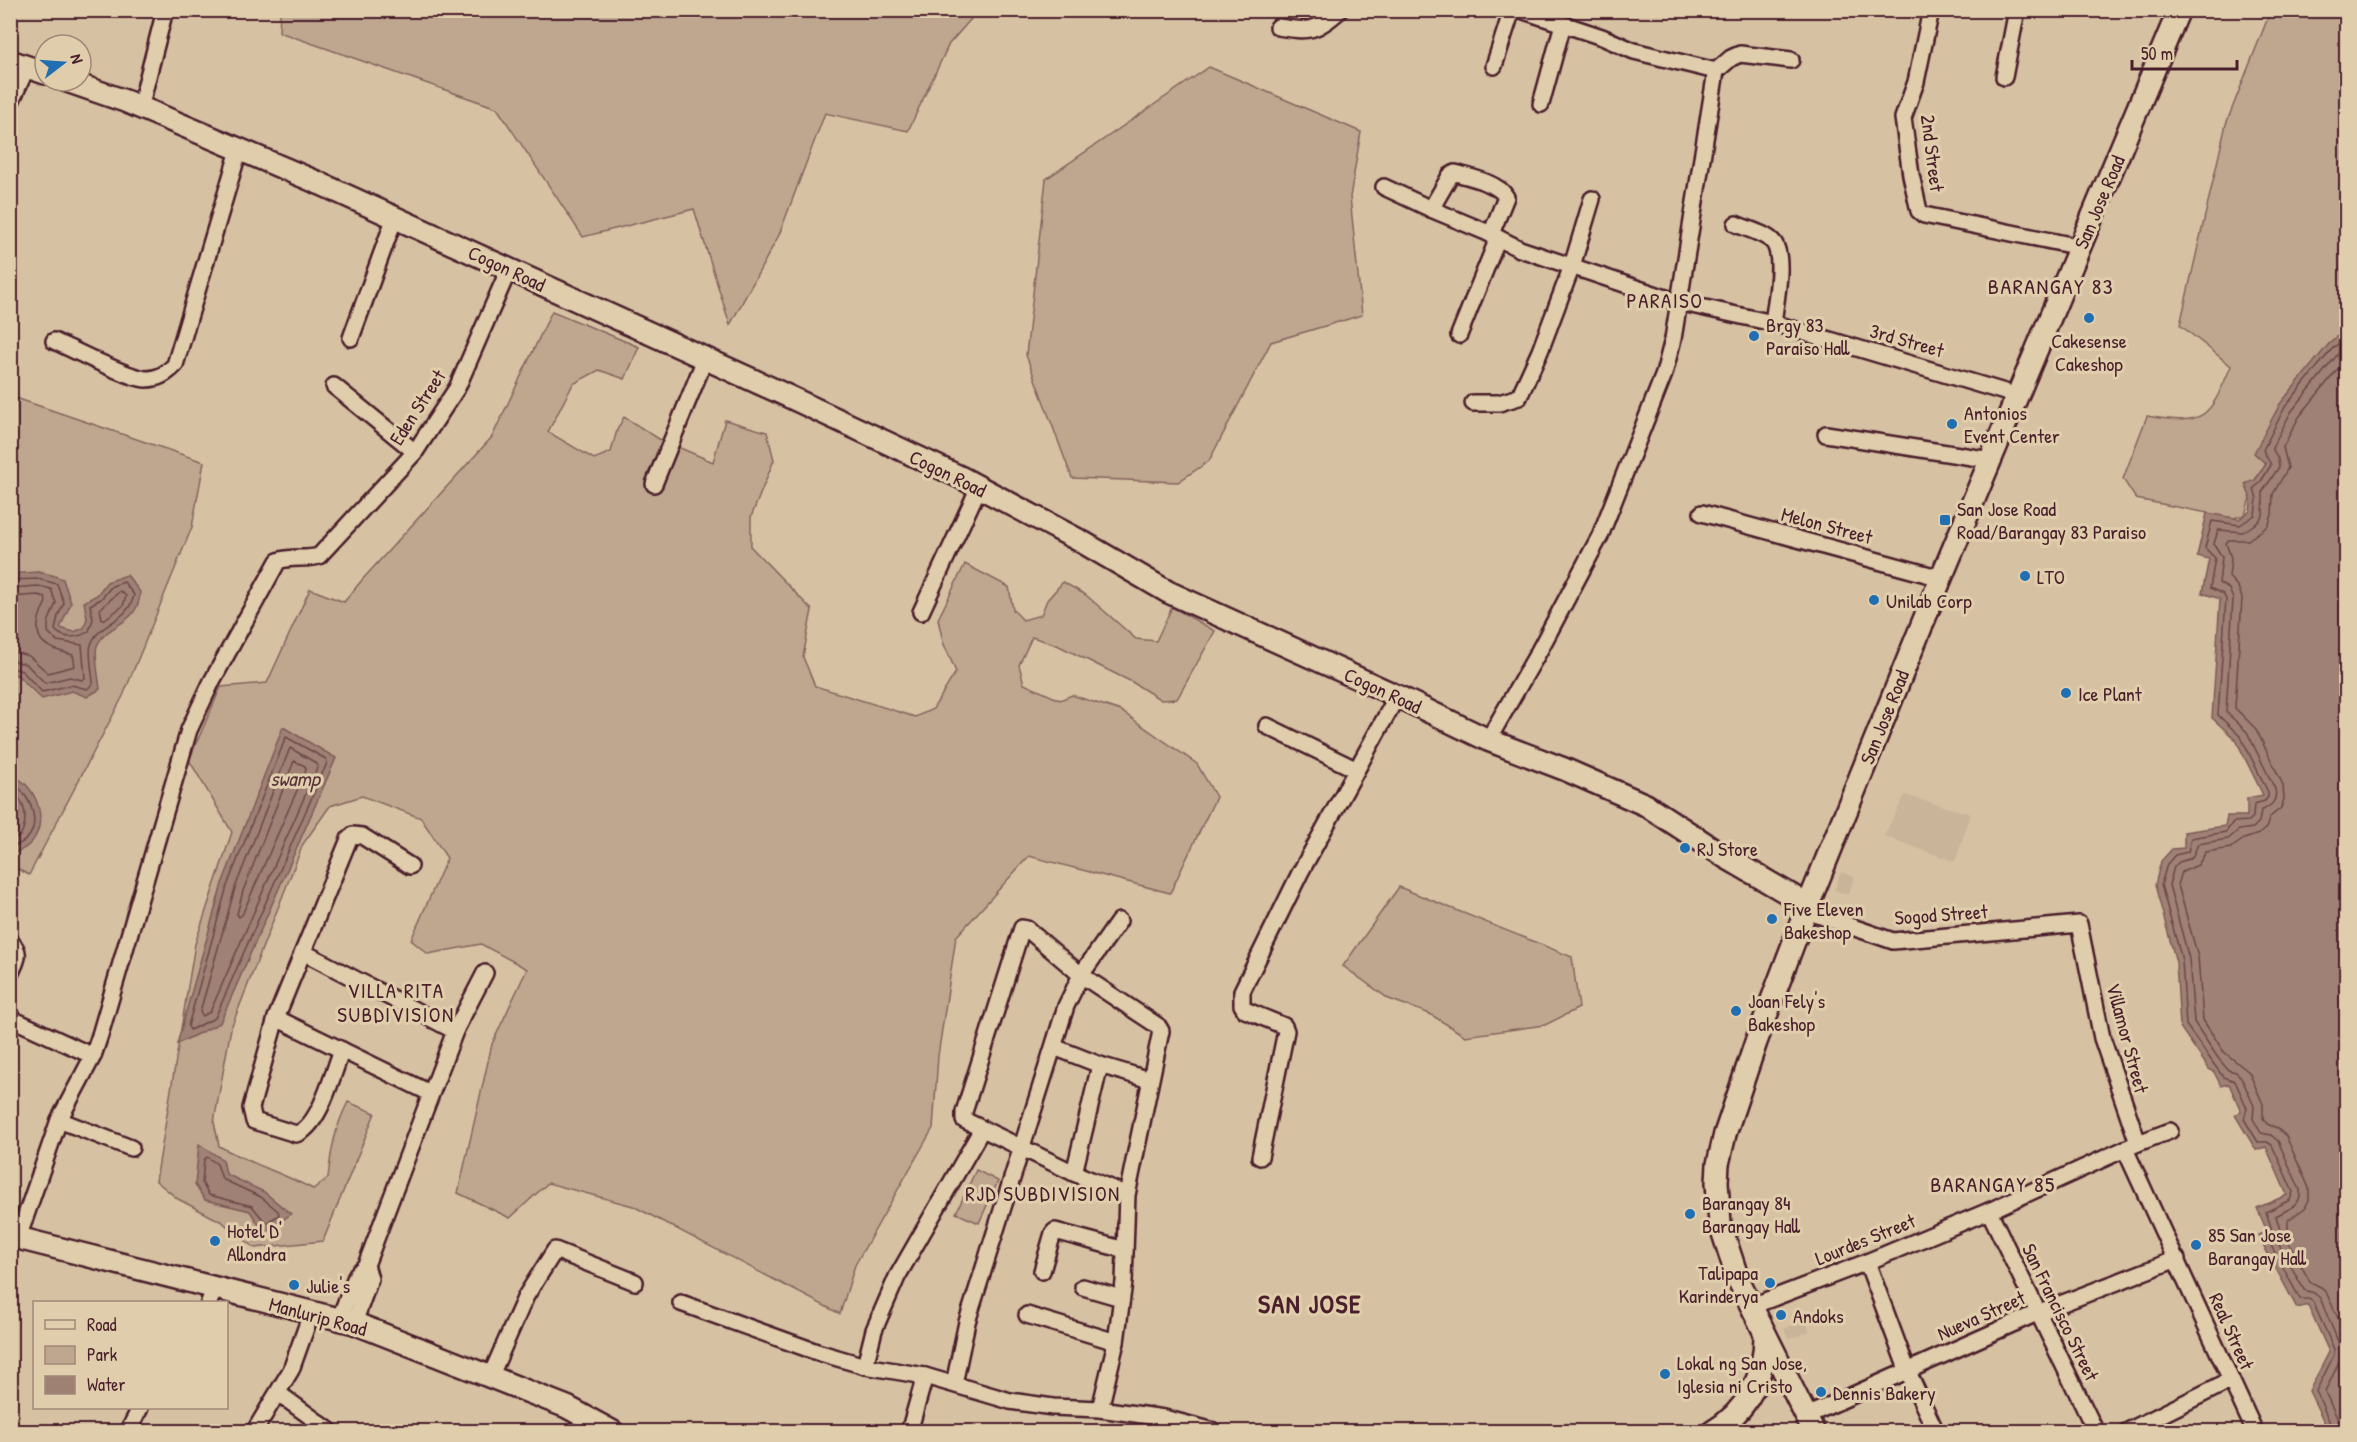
<svg xmlns="http://www.w3.org/2000/svg" width="2357" height="1442" viewBox="0 0 2357 1442" font-family="'Patrick Hand',sans-serif">
<style>
.built{fill:#cab499}
.green{fill:#bfa78f;stroke:#84635d;stroke-width:1.5}
.water{fill:#9f8174;stroke:#7d5a57;stroke-width:1.5}
.lines{fill:none;stroke-linecap:round;stroke-linejoin:round}
.shore{stroke:#6c4648;stroke-width:1.5}
.street-casing{stroke:#4a1f2b;stroke-width:20}
.secondary-casing{stroke:#4a1f2b;stroke-width:26}
.street{stroke:#dfcdab;stroke-width:15}
.secondary{stroke:#dfcdab;stroke-width:21}
.poi-dot{fill:#1f6fb2;stroke:#dfcdab;stroke-width:2}
.labels{text-anchor:middle;dominant-baseline:central;stroke-width:6;stroke-linejoin:round;paint-order:stroke}
.street-label{font-size:20px;fill:#4a1f2b;stroke:#dfcdab}
.poi-label{font-size:20px;fill:#4a1f2b;stroke:#dfcdab;text-anchor:start}
.neighbourhood-label{font-size:21px;letter-spacing:1.5px;fill:#4a1f2b;stroke:#dfcdab}
.water-label{font-size:21px;font-style:italic;fill:#5b333a;stroke:#dfcdab}
.quarter-label{font-size:22px;letter-spacing:1.5px;fill:#4a1f2b;stroke:#dfcdab}
.district-label{font-size:26px;font-weight:bold;letter-spacing:1.5px;fill:#4a1f2b;stroke:#dfcdab}
</style>
<rect width="100%" height="100%" fill="#d6c2a3"/>
<filter id="ink" filterUnits="userSpaceOnUse"><feTurbulence type="fractalNoise" baseFrequency=".0167" numOctaves="2"/><feDisplacementMap in="SourceGraphic" scale="12" xChannelSelector="R" yChannelSelector="G"/><feConvolveMatrix kernelMatrix="1 2 1 2 8 2 1 2 1" color-interpolation-filters="sRGB"/></filter>
<g filter="url(#ink)">
<g class="built">
<polygon points="1905,795 1971,814 1955,862 1884,836"/>
<polygon points="1841,872 1855,877 1848,895 1834,890"/>
<polygon points="1805,1320 1810,1332 1788,1339 1784,1329"/>
</g>
<g class="green">
<polygon points="280,11 978,10 978,11 949,44 908,131 825,113 779,235 730,325 694,209 583,237 497,108 279,32"/>
<path d="M2273,11h73v318l-18,16 -62,119 -11,16 -10,35 -12,3 -97,-19 -13,-20 24,-63c59,10 62,2 84,-50l-51,-41 46,-201 43,-109z"/>
<polygon points="1209,67 1361,132 1350,197 1362,315 1271,342 1209,461 1178,482 1072,478 1026,355 1046,179"/>
<path d="M552,311l87,36 -14,32 -26,-9 -26,14 -25,48 46,27 17,-7 6,-22 7,-13 35,22 54,23 12,-42 42,12 7,28 -23,57v30l61,63 -9,47 12,29 100,31 18,-8 23,-37 -13,-30 -5,-23 27,-55 44,23 4,23 10,10 18,-5 6,-15 16,-18 23,13 50,44 20,2 16,-34 43,24 -38,68 -16,1 -29,-18 -75,-37 -25,-8 -13,28 5,19 36,16 12,-5 49,16 76,53 19,33 -46,96 -141,-37 -73,81 -18,119 -5,72 -78,137 -15,49 -207,-108 -85,-23 -38,35 -52,-25 34,-149 35,-75 -46,-25 -53,10 -17,-14 36,-82 -26,-40 -59,-22 -32,10 -27,38 -72,184 -17,94 5,24c30,17 63,27 94,43l15,-11c3,-28 7,-51 20,-76l27,11 -52,128 -68,7 -33,-26 -44,-23 -22,-18 39,-237 37,-112 -43,-72 32,-73 46,-4 43,-94 34,13 18,-22 130,-143z"/>
<polygon points="10,396 204,462 192,527 123,696 29,875 10,865"/>
<polygon points="1399,887 1572,957 1579,1008 1545,1025 1465,1036 1430,1014 1389,999 1343,966"/>
<polygon points="976,1170 998,1181 979,1223 956,1213"/>
</g>
<g class="water">
<polygon points="2346,329 2346,1431 2329,1432 2309,1391 2329,1352 2308,1305 2297,1308 2258,1235 2267,1231 2257,1208 2287,1195 2266,1147 2256,1150 2235,1115 2241,1111 2229,1084 2221,1086 2214,1072 2209,1069 2180,1027 2176,962 2155,885 2161,861 2172,849 2184,848 2184,832 2225,826 2227,816 2247,816 2247,798 2263,795 2236,740 2212,718 2220,599 2202,593 2209,559 2197,556 2207,513 2239,519 2250,511 2251,499 2245,484 2255,480 2266,464 2254,453 2280,404 2328,345"/>
<path d="M38,572l14,3 11,4 8,24 -11,25 14,4 10,-4 3,-10 -3,-16 13,-7 10,-13 20,-7 13,17c-1,34 -33,30 -43,54 -3,8 2,33 3,43l-13,8 -15,-6 -30,8 -24,-23 -7,-3v-99z"/>
<polygon points="283,727 336,758 220,1023 177,1044 222,884"/>
<path d="M11,773c6,5 14,9 18,15 19,25 13,58 -18,66z"/>
<polygon points="199,1144 223,1160 226,1174 264,1192 291,1214 264,1233 250,1211 205,1200 195,1185"/>
</g>
<g class="lines">
<g class="shore">
<polyline points="2346,359 2299,417 2283,447 2288,468 2273,494 2272,515 2268,526 2248,540 2229,540 2226,543 2231,558 2229,577 2238,587 2242,598 2235,708 2256,729 2283,785 2284,799 2281,808 2270,817 2266,828 2259,834 2244,839 2231,848 2206,852 2198,865 2182,872 2178,885 2198,957 2203,1020 2224,1052 2249,1072 2263,1104 2263,1118 2267,1124 2277,1128 2286,1136 2309,1188 2309,1200 2305,1208 2288,1220 2288,1241 2310,1282 2321,1287 2327,1294 2346,1336"/>
<path d="M10,580l28,-1 19,5 7,19 -6,13 -3,14c9,10 24,8 34,1l4,-12 -3,-14 11,-6 11,-13 12,-4 10,13c-6,28 -36,27 -43,50 -3,8 2,30 2,39l-6,5 -16,-4 -29,7 -20,-21 -12,-4"/>
<polyline points="10,588 38,586 51,589 56,603 48,623 48,632 57,641 82,645 85,678 82,680 70,677 45,683 26,664 10,660"/>
<polygon points="120,591 126,596 123,606 105,619 102,619 100,609"/>
<path d="M10,597l28,-2 7,2c2,6 0,7 -3,13 -13,32 5,38 31,45l2,11 -27,7 -19,-17 -19,-5"/>
<polygon points="286,737 326,759 327,763 215,1018 190,1030 188,1026 227,886"/>
<polygon points="290,748 316,763 318,766 210,1012 202,1016 200,1012 235,888"/>
<polygon points="294,761 305,766 306,770 242,915 239,917 237,914 243,891"/>
<path d="M10,780c25,17 38,59 0,67"/>
<path d="M10,790c16,10 19,30 10,46l-10,4"/>
<polygon points="207,1157 217,1164 222,1179 261,1197 278,1211 279,1215 266,1223 252,1206 209,1195 202,1183 204,1160"/>
<polyline points="2334,1432 2316,1391 2334,1355 2334,1349 2313,1302 2309,1299 2300,1299 2268,1240 2272,1230 2266,1212 2290,1200 2293,1192 2272,1145 2267,1142 2258,1142 2244,1119 2247,1108 2235,1081 2223,1077 2186,1025 2182,960 2161,885 2167,864 2175,855 2188,852 2191,838 2226,832 2233,822 2249,821 2253,817 2254,804 2265,801 2268,797 2268,792 2241,737 2218,715 2226,599 2223,594 2210,588 2215,558 2205,548 2212,521 2240,525 2255,515 2257,499 2254,488 2260,483 2271,465 2263,450 2285,407 2332,349 2346,337"/>
<path d="M2341,1432l-1,-8 -15,-32 16,-34 1,-7 -22,-53 -6,-5 -10,-3 -27,-49 3,-11 -4,-14c11,-7 26,-9 24,-26l-22,-49 -7,-6 -10,-2 -8,-14 1,-13 -13,-29 -5,-5 -8,-2 -10,-12 -24,-36 -5,-63 -20,-74 5,-18 5,-5 13,-4 6,-14 30,-5 11,-9 14,-2 6,-6 2,-11c10,-5 17,-10 14,-22l-28,-57 -21,-20 7,-113 -4,-10 -10,-6 3,-26 -8,-13 4,-14 25,2 15,-10 5,-6v-25l16,-24 -1,-8 -6,-11 19,-36 47,-58 8,-7"/>
</g>
<defs>
<g id="street">
<polyline points="1931,10 1916,82 1903,118 1911,175 1919,211 1924,215 2080,247"/>
<path d="M1278,27c31,5 38,5 62,-17"/>
<polyline points="1494,66 1512,10"/>
<polyline points="1716,71 1731,58 1740,54 1791,60"/>
<polyline points="2004,77 2017,10"/>
<polyline points="10,104 27,67"/>
<polyline points="1541,104 1563,24"/>
<polyline points="140,108 165,10"/>
<polyline points="1384,187 1431,209 1486,232 1520,249 1678,302 1773,323 2018,396"/>
<path d="M1431,209l19,-33 5,-3c15,4 44,10 51,24l-15,37"/>
<path d="M1736,224c11,5 31,10 38,19 11,16 1,62 -1,80"/>
<polyline points="1459,335 1498,238"/>
<polyline points="351,338 395,217"/>
<path d="M54,341c20,9 73,37 92,38 13,0 21,-6 29,-14l64,-215"/>
<polyline points="334,386 415,452"/>
<polyline points="1473,403 1499,403 1519,397 1540,351 1572,266 1592,199"/>
<polyline points="1826,434 1991,460"/>
<polyline points="654,484 705,359"/>
<polyline points="1702,513 1941,578"/>
<polyline points="921,612 979,487"/>
<polyline points="1267,726 1355,769"/>
<polyline points="1488,740 1539,651 1600,536 1664,374 1673,339 1716,71 1634,51 1602,37 1521,10"/>
<path d="M10,941c13,13 6,19 0,34"/>
<polyline points="303,952 455,1031"/>
<polyline points="10,1018 93,1056"/>
<polyline points="276,1018 430,1093"/>
<polyline points="1054,1047 1100,1065 1150,1080"/>
<path d="M342,1050c-9,22 -22,77 -46,84l-42,-13 -3,-13 25,-90 73,-179 4,-4 9,1 48,30"/>
<polyline points="59,1120 131,1148"/>
<polyline points="2138,1143 2170,1131"/>
<polyline points="2125,1149 2255,1432"/>
<polyline points="1260,1157 1286,1031 1284,1026 1245,1010 1242,1005 1242,991 1300,873 1397,696"/>
<polyline points="1074,1173 1100,1065"/>
<polyline points="1989,1211 2096,1432"/>
<path d="M18,1238l41,-118 34,-64 7,-21 89,-305 23,-49 66,-120c13,-5 27,-1 41,-5l96,-104 42,-64 52,-119"/>
<polyline points="1867,1262 1908,1372 1936,1432"/>
<polyline points="1042,1271 1053,1233 1055,1231 1125,1250"/>
<polyline points="1083,1287 1121,1298"/>
<polyline points="209,1302 215,1289"/>
<polyline points="681,1303 817,1352 865,1366 925,1376 1010,1401 1053,1407 1100,1409 1164,1418 1214,1431"/>
<polyline points="1752,1306 1867,1262 1989,1211 2138,1143 2102,1038 2079,924 1893,941 1806,911"/>
<polyline points="1027,1315 1116,1342"/>
<polyline points="339,1320 357,1274 366,1265 455,1031 485,973"/>
<polyline points="354,1323 370,1279 366,1265"/>
<polyline points="865,1366 874,1330 897,1277 982,1129"/>
<polyline points="491,1375 526,1296 555,1250 635,1282"/>
<polyline points="954,1384 967,1322 1066,1006 1081,975 1119,921"/>
<polyline points="278,1393 330,1431"/>
<polyline points="1100,1409 1116,1342 1124,1282 1127,1195 1161,1031 1158,1026 1081,975 1027,929 1022,928 964,1112 964,1120 1074,1173 1127,1195"/>
<polyline points="1806,1416 2037,1313 2177,1259"/>
<polyline points="128,1432 140,1408"/>
<polyline points="254,1432 291,1370 311,1314"/>
<polyline points="909,1432 925,1376"/>
<polyline points="2126,1432 2231,1380"/>
</g>
<g id="secondary">
<polyline points="10,61 45,73"/>
<polyline points="67,81 125,101 321,184 779,392 962,478 1084,543 1168,592 1397,696 1488,740 1564,769 1646,805 1727,858 1808,905"/>
<polyline points="10,1236 354,1323 567,1407 613,1432"/>
<path d="M1712,1432c35,-20 53,-56 53,-96"/>
<polyline points="1814,1432 1738,1279 1720,1224 1717,1182 1718,1164 1725,1134 1756,1042 1808,905 1941,578 2179,10"/>
</g>
</defs>
<use href="#street" class="street-casing"/>
<use href="#secondary" class="secondary-casing"/>
<use href="#street" class="street"/>
<use href="#secondary" class="secondary"/>
</g>
</g>
<g class="poi-dot">
<circle cx="2089" cy="318" r="6"/>
<circle cx="1754" cy="336" r="6"/>
<circle cx="1952" cy="424" r="6"/>
<rect x="1939" y="514" width="12" height="12" rx="3"/>
<circle cx="2025" cy="576" r="6"/>
<circle cx="1874" cy="600" r="6"/>
<circle cx="2066" cy="693" r="6"/>
<circle cx="1685" cy="848" r="6"/>
<circle cx="1772" cy="919" r="6"/>
<circle cx="1736" cy="1011" r="6"/>
<circle cx="1690" cy="1214" r="6"/>
<circle cx="215" cy="1241" r="6"/>
<circle cx="2196" cy="1245" r="6"/>
<circle cx="1770" cy="1283" r="6"/>
<circle cx="294" cy="1285" r="6"/>
<circle cx="1781" cy="1315" r="6"/>
<circle cx="1665" cy="1374" r="6"/>
<circle cx="1821" cy="1392" r="6"/>
</g>
<g class="labels">
<g class="street-label">
<text transform="translate(1933 153) rotate(83)">2nd Street</text>
<text transform="translate(2099 202) rotate(-67)">San Jose Road</text>
<text transform="translate(507 268) rotate(25)">Cogon Road</text>
<text transform="translate(1907 340) rotate(16)">3rd Street</text>
<text transform="translate(417 407) rotate(-57)">Eden Street</text>
<text transform="translate(948 473) rotate(26)">Cogon Road</text>
<text transform="translate(1827 525) rotate(15)">Melon Street</text>
<text transform="translate(1383 690) rotate(25)">Cogon Road</text>
<text transform="translate(1884 717) rotate(-68)">San Jose Road</text>
<text transform="translate(1941 914) rotate(-4)">Sogod Street</text>
<text transform="translate(2128 1038) rotate(75)">Villamor Street</text>
<text transform="translate(1865 1239) rotate(-22)">Lourdes Street</text>
<text transform="translate(2061 1312) rotate(64)">San Francisco Street</text>
<text transform="translate(1981 1315) rotate(-24)">Nueva Street</text>
<text transform="translate(318 1316) rotate(15)">Manlurip Road</text>
<text transform="translate(2232 1331) rotate(66)">Real Street</text>
</g>
<g class="poi-label">
<text x="1766" y="324">Brgy 83<tspan x="1766" dy="23">Paraiso Hall</tspan></text>
<text x="2089" y="340" text-anchor="middle">Cakesense<tspan x="2089" dy="23">Cakeshop</tspan></text>
<text x="1964" y="412">Antonios<tspan x="1964" dy="23">Event Center</tspan></text>
<text x="1957" y="508">San Jose Road<tspan x="1957" dy="23">Road/Barangay 83 Paraiso</tspan></text>
<text x="2037" y="576">LTO</text>
<text x="1886" y="600">Unilab Corp</text>
<text x="2078" y="693">Ice Plant</text>
<text x="1697" y="848">RJ Store</text>
<text x="1784" y="908">Five Eleven<tspan x="1784" dy="23">Bakeshop</tspan></text>
<text x="1748" y="1000">Joan Fely's<tspan x="1748" dy="23">Bakeshop</tspan></text>
<text x="1702" y="1202">Barangay 84<tspan x="1702" dy="23">Barangay Hall</tspan></text>
<text x="227" y="1230">Hotel D'<tspan x="227" dy="23">Allondra</tspan></text>
<text x="2208" y="1234">85 San Jose<tspan x="2208" dy="23">Barangay Hall</tspan></text>
<text x="1758" y="1272" text-anchor="end">Talipapa<tspan x="1758" dy="23">Karinderya</tspan></text>
<text x="306" y="1285">Julie's</text>
<text x="1793" y="1315">Andoks</text>
<text x="1677" y="1362">Lokal ng San Jose,<tspan x="1677" dy="23">Iglesia ni Cristo</tspan></text>
<text x="1833" y="1392">Dennis Bakery</text>
</g>
<g class="neighbourhood-label">
<text x="1665" y="300">PARAISO</text>
<text x="396" y="990">VILLA RITA<tspan x="396" dy="24">SUBDIVISION</tspan></text>
<text x="1043" y="1193">RJD SUBDIVISION</text>
</g>
<g class="water-label">
<text x="295" y="778">swamp</text>
</g>
<g class="quarter-label">
<text x="2051" y="286">BARANGAY 83</text>
<text x="1993" y="1184">BARANGAY 85</text>
</g>
<g class="district-label">
<text x="1310" y="1303">SAN JOSE</text>
</g>
</g>
<rect width="2357" height="1442" fill="none" stroke="#dfcdab" stroke-width="36"/>
<rect x="18" y="18" width="2321" height="1406" fill="none" stroke="#4a1f2b" stroke-width="2" filter="url(#ink)"/>
<rect x="33" y="1301" width="195" height="108" fill="#dfcdab" stroke="#a38778" stroke-width="1.5"/>
<rect x="45" y="1320" width="30" height="9" fill="#dfcdab" stroke="#a38778" stroke-width="1.5"/>
<text x="87" y="1331" font-size="18" fill="#4a1f2b">Road</text>
<rect x="45" y="1346" width="30" height="18" fill="#bfa78f" stroke="#a38778" stroke-width="1.5"/>
<text x="87" y="1361" font-size="18" fill="#4a1f2b">Park</text>
<rect x="45" y="1376" width="30" height="18" fill="#9f8174" stroke="#a38778" stroke-width="1.5"/>
<text x="87" y="1391" font-size="18" fill="#4a1f2b">Water</text>
<g transform="translate(63 63) rotate(73)"><circle r="28" fill="#dfcdab" stroke="#a38778" stroke-width="1.5"/>
<path d="M0-4.5L10 22L0 15L-10 22Z" fill="#1f6fb2"/>
<text y="-9" font-size="16" font-weight="bold" text-anchor="middle" fill="#4a1f2b">N</text>
</g>
<path d="M2132 60v9h105v-9" fill="none" stroke="#4a1f2b" stroke-width="3"/>
<text x="2141" y="60" font-size="18" fill="#4a1f2b" stroke="#dfcdab" stroke-width="4.5" paint-order="stroke">50 m</text>
</svg>
